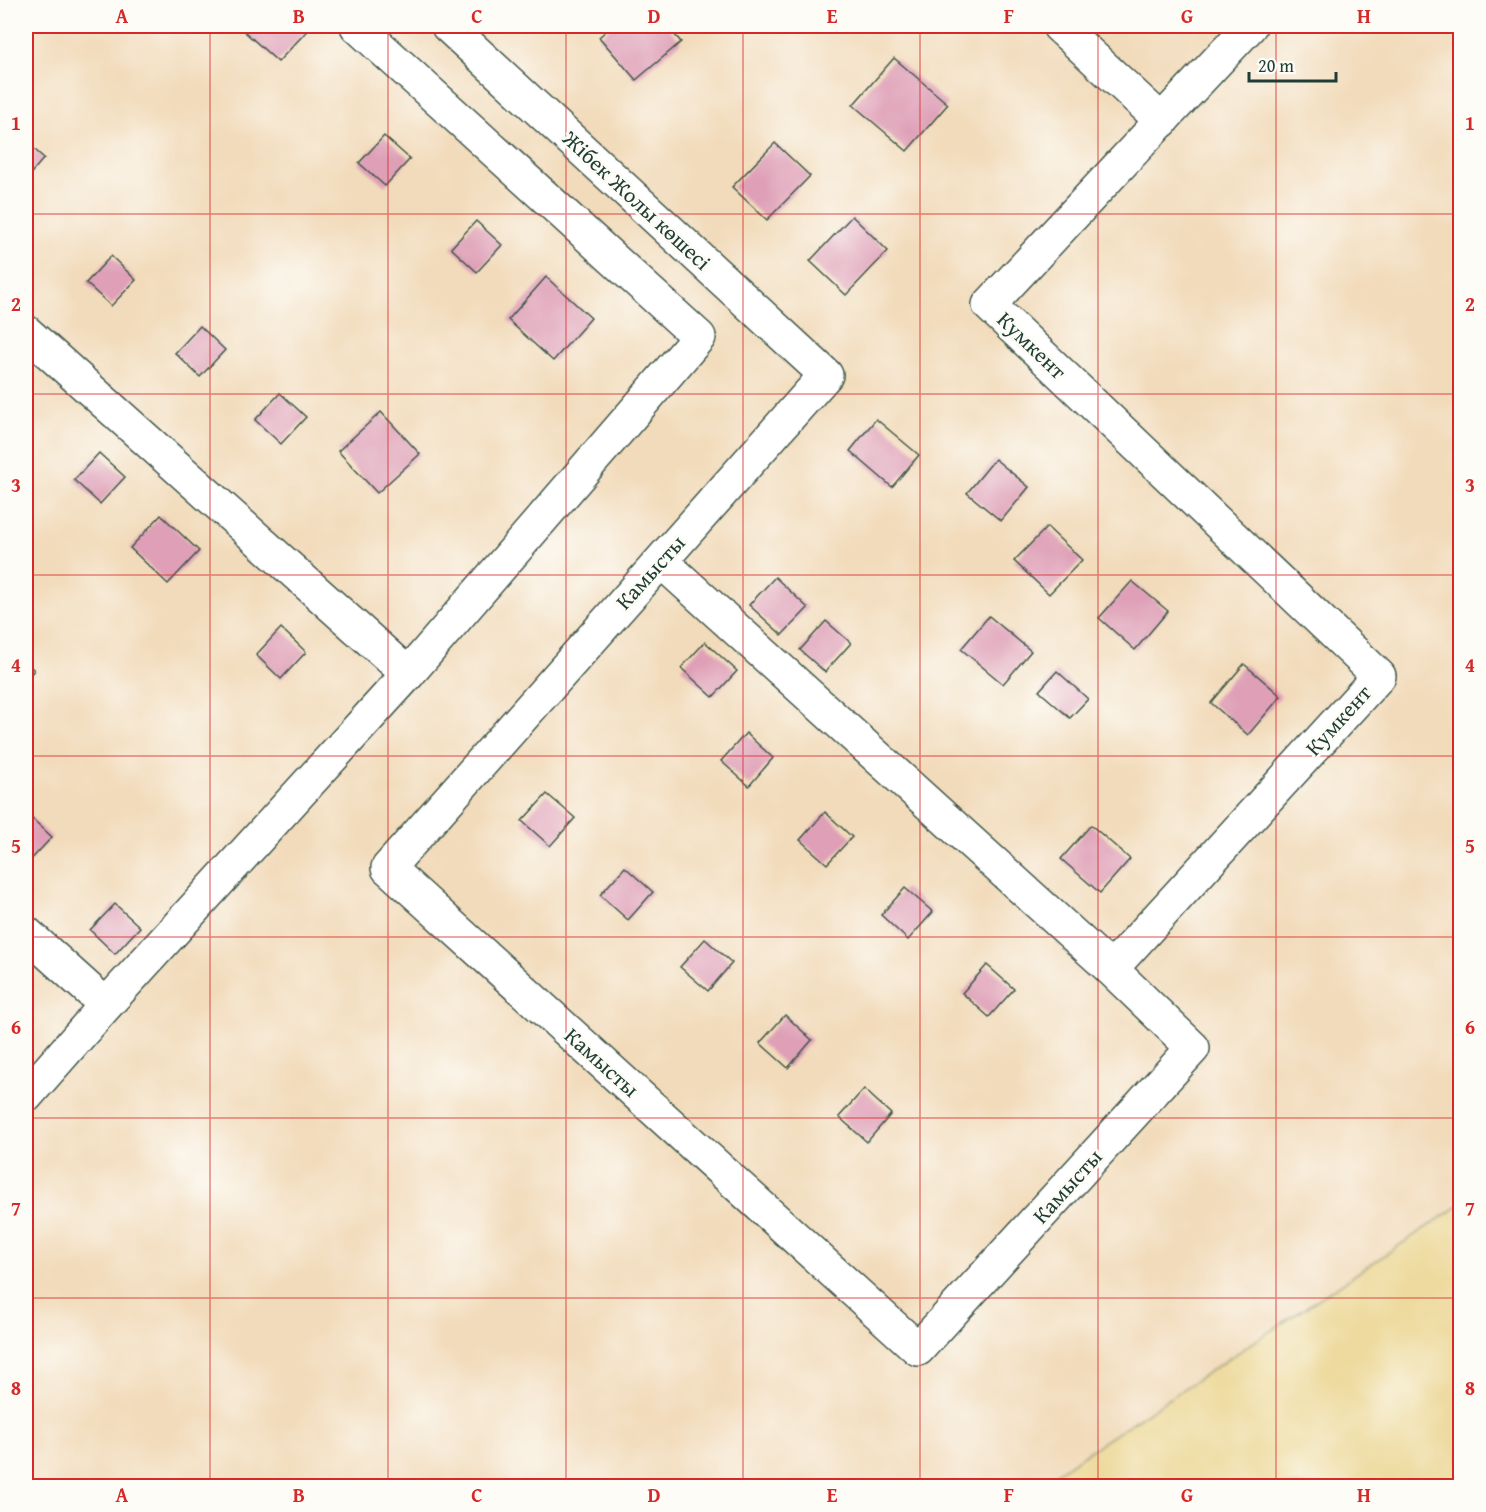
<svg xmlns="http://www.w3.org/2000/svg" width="1486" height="1512" viewBox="0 0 1486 1512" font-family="'Gentium Book Plus',serif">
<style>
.sand{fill:#eeda9e;stroke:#868c69;stroke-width:1.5}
.building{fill:#dfa0b7}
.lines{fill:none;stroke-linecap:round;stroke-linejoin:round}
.minor-casing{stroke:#3f5548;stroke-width:36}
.minor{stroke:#fff;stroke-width:33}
.grid{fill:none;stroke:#d62828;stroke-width:1.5;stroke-opacity:0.55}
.labels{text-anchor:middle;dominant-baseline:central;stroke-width:6;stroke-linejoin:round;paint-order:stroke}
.street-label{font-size:22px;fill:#1f3d34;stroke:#fdfcf7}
.neatline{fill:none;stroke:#d62828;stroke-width:2}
.grid-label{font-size:20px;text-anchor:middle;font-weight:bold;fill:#d62828}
</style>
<rect width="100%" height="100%" fill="#fdfcf7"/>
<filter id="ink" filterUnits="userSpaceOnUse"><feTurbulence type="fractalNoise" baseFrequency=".0167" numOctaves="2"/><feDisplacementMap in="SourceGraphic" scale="12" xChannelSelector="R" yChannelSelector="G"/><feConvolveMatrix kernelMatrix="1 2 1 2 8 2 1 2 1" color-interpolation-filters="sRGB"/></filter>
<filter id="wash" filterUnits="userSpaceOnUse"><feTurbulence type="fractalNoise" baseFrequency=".008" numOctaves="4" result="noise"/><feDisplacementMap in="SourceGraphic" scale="24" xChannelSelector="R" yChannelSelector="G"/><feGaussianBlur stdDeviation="1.35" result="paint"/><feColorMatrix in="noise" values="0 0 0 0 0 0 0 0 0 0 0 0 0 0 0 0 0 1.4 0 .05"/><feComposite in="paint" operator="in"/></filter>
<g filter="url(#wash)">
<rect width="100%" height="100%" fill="#f2dbbb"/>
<polygon class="sand" points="1460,1205 1460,1486 1037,1486"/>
<g id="blocks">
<g class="building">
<polygon points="251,26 299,26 306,32 278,62 245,32"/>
<polygon points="612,26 667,26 681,42 636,80 599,37"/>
<polygon points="894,58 948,104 907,151 853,105"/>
<polygon points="384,136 410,159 385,186 359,163"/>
<polygon points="26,142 44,158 26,179"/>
<polygon points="775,143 810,176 767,220 732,187"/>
<polygon points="852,216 888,251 846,295 810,261"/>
<polygon points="476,221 502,245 477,272 451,248"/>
<polygon points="111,256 136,280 111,306 86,283"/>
<polygon points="546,277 591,318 553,361 508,320"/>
<polygon points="200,326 225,350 200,377 175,353"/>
<polygon points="280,393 306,417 281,444 255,420"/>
<polygon points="381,412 420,454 377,493 338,451"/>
<polygon points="876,419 919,455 892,487 850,451"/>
<polygon points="99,453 125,477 100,504 74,480"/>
<polygon points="995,459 1029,487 1001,521 967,493"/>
<polygon points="161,515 199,551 168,584 130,548"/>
<polygon points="1047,527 1082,560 1049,594 1014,561"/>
<polygon points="775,577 808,608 782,635 749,605"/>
<polygon points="1132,581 1168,611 1135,650 1099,618"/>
<polygon points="989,616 1031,651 1003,684 961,649"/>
<polygon points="826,621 851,643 825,672 800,650"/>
<polygon points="281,628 306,652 281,679 256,655"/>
<polygon points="705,642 737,671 713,697 681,668"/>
<polygon points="26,662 34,670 26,680"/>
<polygon points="1244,664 1281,696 1248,735 1211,703"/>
<polygon points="1057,671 1088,699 1070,718 1039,691"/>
<polygon points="746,733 773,758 749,786 721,761"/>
<polygon points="547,794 575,818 550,846 522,821"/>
<polygon points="825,812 852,837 827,864 800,840"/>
<polygon points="26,813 52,837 26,865"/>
<polygon points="1091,825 1130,859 1100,893 1061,859"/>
<polygon points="625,867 653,892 628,920 600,895"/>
<polygon points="905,888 933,912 908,940 881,915"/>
<polygon points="115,904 140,927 115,954 90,930"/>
<polygon points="705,939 732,963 708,991 680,967"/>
<polygon points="987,965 1014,989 989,1017 962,993"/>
<polygon points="785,1015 812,1040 788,1068 760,1043"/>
<polygon points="864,1089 891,1114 867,1142 839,1117"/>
</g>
</g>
</g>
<g filter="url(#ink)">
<use href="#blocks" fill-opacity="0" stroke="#3f5548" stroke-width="1.5"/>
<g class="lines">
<defs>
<g id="minor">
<polyline points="448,26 826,375 388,868 918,1349 1193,1048 1111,969 661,561"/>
<polyline points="1059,26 1162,121"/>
<polyline points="26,332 408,674"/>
<polyline points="26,933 106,1005"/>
<polyline points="1111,969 1379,676 989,305 1250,26"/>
<polyline points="26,1096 106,1005 408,674 699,337 357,26"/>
</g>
</defs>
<use href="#minor" class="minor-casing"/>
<use href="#minor" class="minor"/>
</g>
</g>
<path class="grid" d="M210,26v1460M388,26v1460M566,26v1460M743,26v1460M920,26v1460M1098,26v1460M1276,26v1460M26,214h1434M26,394h1434M26,575h1434M26,756h1434M26,937h1434M26,1118h1434M26,1298h1434"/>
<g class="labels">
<g class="street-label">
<text transform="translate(637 200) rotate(43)">Жібек Жолы көшесі</text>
<text transform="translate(1032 345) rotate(44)">Кумкент</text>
<text transform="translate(650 572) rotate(-48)">Камысты</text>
<text transform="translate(1338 720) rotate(-48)">Кумкент</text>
<text transform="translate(602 1062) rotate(42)">Камысты</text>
<text transform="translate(1067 1186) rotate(-48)">Камысты</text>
</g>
</g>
<rect width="1486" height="1512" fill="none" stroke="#fdfcf7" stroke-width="66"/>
<path d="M1249 72v9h87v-9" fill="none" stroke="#1f3d34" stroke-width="3"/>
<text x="1258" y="72" font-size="18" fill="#1f3d34" stroke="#fdfcf7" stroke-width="4.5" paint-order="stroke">20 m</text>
<rect x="33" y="33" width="1420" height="1446" class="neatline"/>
<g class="grid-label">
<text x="122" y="23">A</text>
<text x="299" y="23">B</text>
<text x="477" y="23">C</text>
<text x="654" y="23">D</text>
<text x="832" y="23">E</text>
<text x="1009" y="23">F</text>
<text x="1187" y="23">G</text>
<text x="1364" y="23">H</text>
<text x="16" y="130">1</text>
<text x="1470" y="130">1</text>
<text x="16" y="311">2</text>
<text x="1470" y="311">2</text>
<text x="16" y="492">3</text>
<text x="1470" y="492">3</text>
<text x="16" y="672">4</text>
<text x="1470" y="672">4</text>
<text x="16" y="853">5</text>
<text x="1470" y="853">5</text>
<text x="16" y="1034">6</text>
<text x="1470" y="1034">6</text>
<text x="16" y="1215">7</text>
<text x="1470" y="1215">7</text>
<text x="16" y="1395">8</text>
<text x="1470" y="1395">8</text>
<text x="122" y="1502">A</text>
<text x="299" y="1502">B</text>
<text x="477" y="1502">C</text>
<text x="654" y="1502">D</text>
<text x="832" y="1502">E</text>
<text x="1009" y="1502">F</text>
<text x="1187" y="1502">G</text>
<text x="1364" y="1502">H</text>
</g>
</svg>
